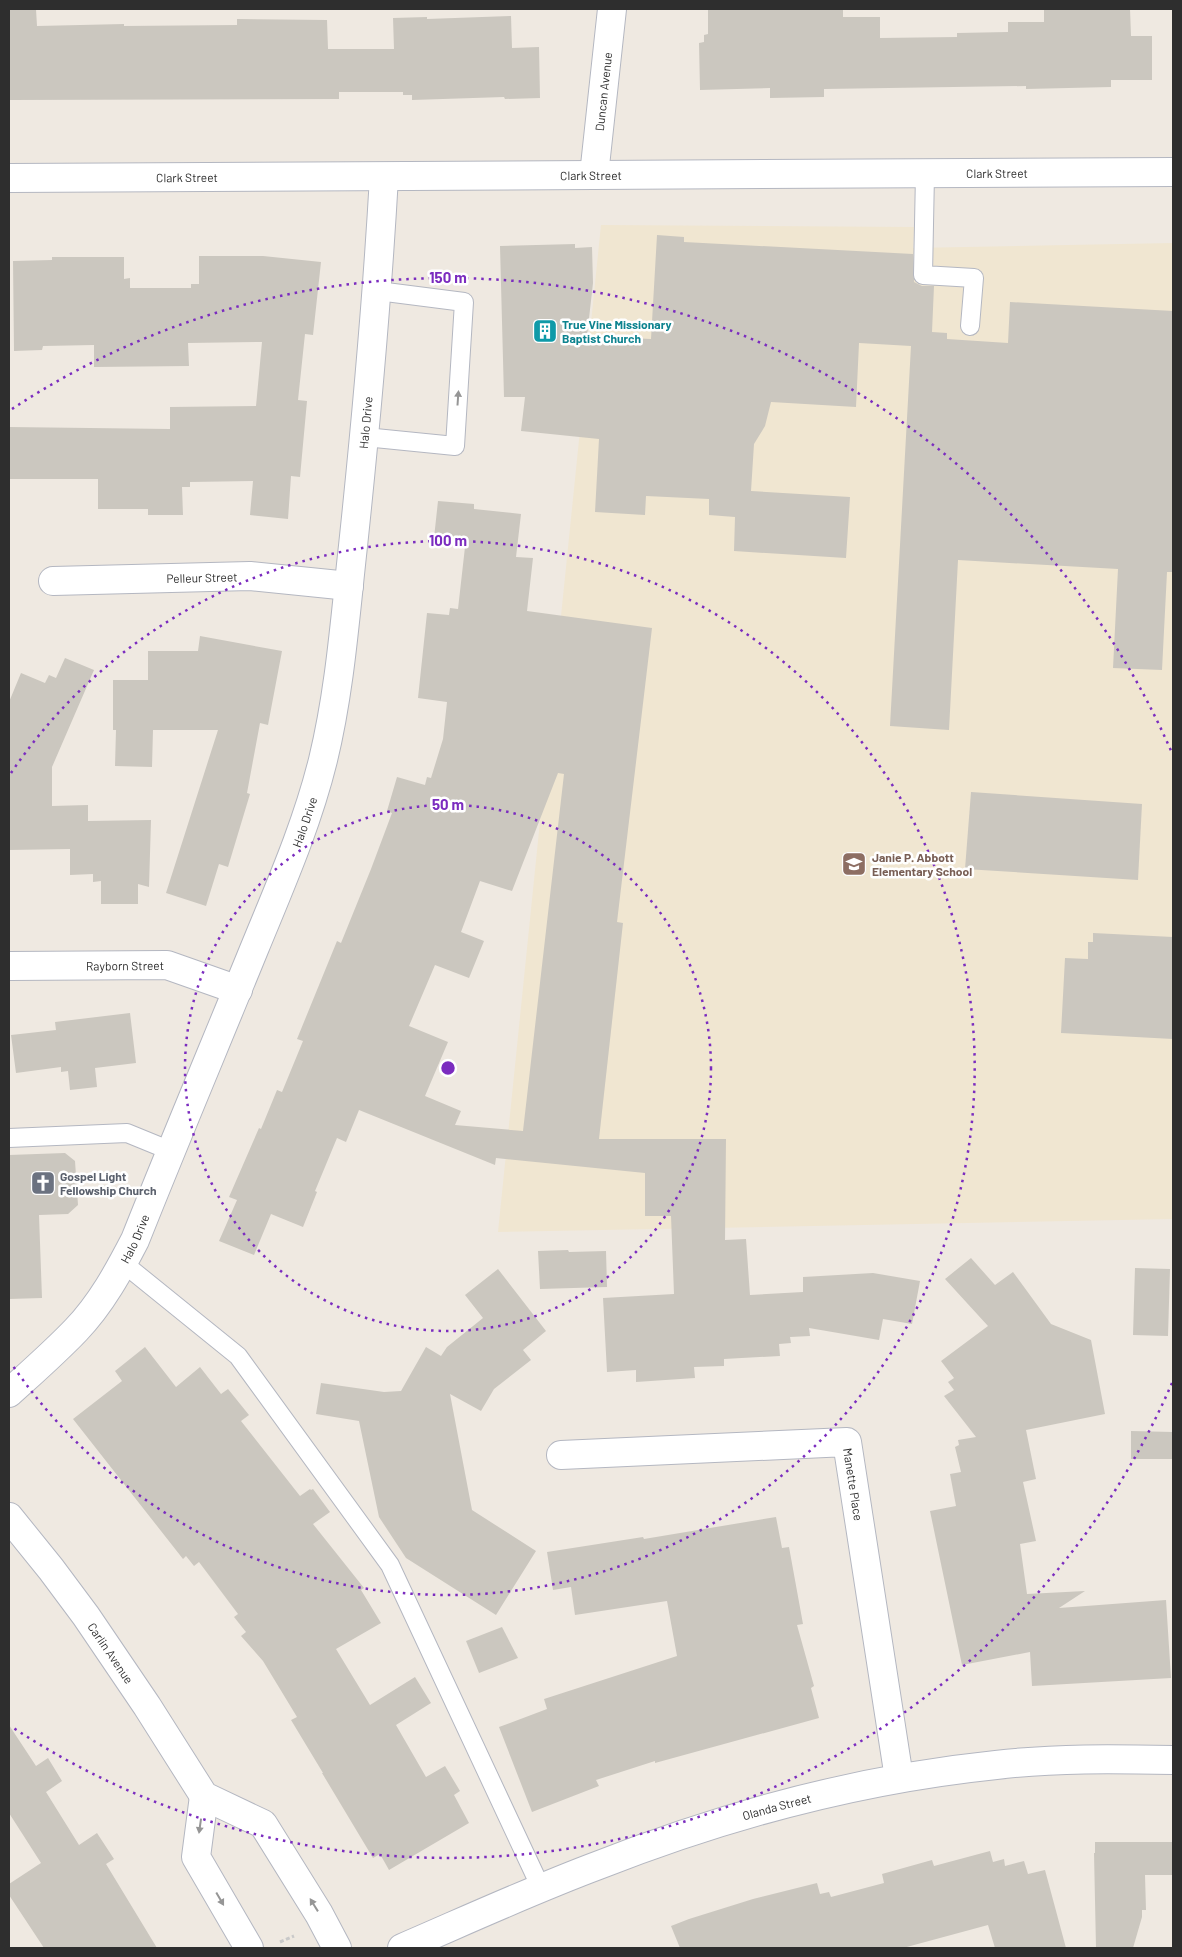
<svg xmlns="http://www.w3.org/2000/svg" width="1182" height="1957" viewBox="0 0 1182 1957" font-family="Barlow,sans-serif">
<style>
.education{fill:#f0e6d1}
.building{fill:#cbc7bf;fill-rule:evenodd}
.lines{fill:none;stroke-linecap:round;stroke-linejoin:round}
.service-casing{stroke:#b4b7c1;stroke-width:20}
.minor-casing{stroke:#b4b7c1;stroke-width:30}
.tertiary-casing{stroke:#b4b7c1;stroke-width:30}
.path{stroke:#c9c9c9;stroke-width:3;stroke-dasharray:4 2.5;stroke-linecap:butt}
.service{stroke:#fff;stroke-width:18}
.minor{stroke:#fff;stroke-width:28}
.tertiary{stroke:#fff;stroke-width:28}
.oneway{fill:#969696}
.ring{fill:none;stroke:#7b2cbf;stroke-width:2.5;stroke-dasharray:2.5 5}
.labels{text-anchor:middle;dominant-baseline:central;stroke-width:5;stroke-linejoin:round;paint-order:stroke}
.street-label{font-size:12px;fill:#2e2e2e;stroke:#fff}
.culture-label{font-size:12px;font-weight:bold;fill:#0d838f;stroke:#fff;text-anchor:start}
.education-label{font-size:12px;font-weight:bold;fill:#785e54;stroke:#fff;text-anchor:start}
.worship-label{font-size:12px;font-weight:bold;fill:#5b616d;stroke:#fff;text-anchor:start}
.centre{fill:#7b2cbf;stroke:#fff;stroke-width:2.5}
.ring-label{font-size:15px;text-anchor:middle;font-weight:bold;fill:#7b2cbf;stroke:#fff;stroke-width:5;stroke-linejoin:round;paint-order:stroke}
</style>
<rect width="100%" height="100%" fill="#efe9e1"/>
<polygon class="education" points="601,225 914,227 913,248 1173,243 1173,1219 498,1232"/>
<g class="building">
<polygon points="9,9 36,9 37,26 124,24 124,26 237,25 237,19 327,20 328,49 394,49 393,18 427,17 427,19 511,16 512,48 539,47 540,98 505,99 504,97 412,100 412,95 403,95 403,92 339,92 339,99 9,100"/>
<polygon points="708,9 843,9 843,17 880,17 880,38 957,37 957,33 1008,32 1008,22 1044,22 1044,9 1130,9 1131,36 1152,36 1152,80 1111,80 1111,87 1026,89 1026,86 824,89 824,97 770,98 770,88 700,90 699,43 704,42 704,35 708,34"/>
<polygon points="657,235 684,237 684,242 913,254 914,282 922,286 934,286 932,332 947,333 947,339 1008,343 1010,302 1173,311 1173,572 1167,572 1162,670 1113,668 1118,569 958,560 949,730 890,726 911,346 859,343 856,407 771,402 765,426 754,444 751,491 850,497 846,558 734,551 735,517 709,515 709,499 646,496 645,515 595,512 599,439 521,431 525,397 504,397 500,246 575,244 575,248 592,247 593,283 587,336 651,339"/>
<polygon points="199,256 263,256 321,262 313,335 305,334 298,400 307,401 300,477 291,476 288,519 250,515 253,481 190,482 190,487 182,487 183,515 148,515 148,509 98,509 98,479 9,479 9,427 170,429 170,407 256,406 262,342 188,343 189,366 94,367 94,345 43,346 42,350 14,351 13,261 52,260 52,257 124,257 124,279 130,278 130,288 191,288 191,284 199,284"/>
<path d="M438,501l36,3v5l47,5 -5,43 17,1 -6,53 125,17 -35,294 6,1 -24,216h127l-1,101 21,-1 4,56 53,-3v-15l70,-4 47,8 -8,43 -29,-5 -4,21 -70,-12 1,8 -20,1 1,6 -12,1 1,12 -56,3v7l-30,1 1,11 -59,4v-12l-29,2 -4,-74 71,-4 -3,-78h-26v-43l-149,-15 -1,7 -136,-55 -13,32 -9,-4 -22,53 2,1 -14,35 -32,-13 -17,41 -35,-14 18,-41 -8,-3 30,-69 2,1 16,-39 5,2 21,-51 -6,-2 40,-98 4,2 30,-74 21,-56 -5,-2 10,-34 28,8 2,-8 4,1 12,-39 4,-37 -29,-4 9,-85 22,2 1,-7 8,1 7,-62h-9v-7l-22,-2zM558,773l6,1 -41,357 -68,-6 6,-14 -36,-15 23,-54 -39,-16 26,-61 34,13 15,-37 -23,-9 19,-51 32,10z"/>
<polygon points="200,636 282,651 268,725 260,723 247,793 250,794 228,867 219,864 206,906 166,893 218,730 153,730 152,767 115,766 116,730 113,730 113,680 148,680 148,651 198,651"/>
<polygon points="65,658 94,670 52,767 52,806 88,805 88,821 151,820 149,887 138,884 138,904 101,904 101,881 93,882 93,874 70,875 70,849 9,850 9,702 21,673 45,683 49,675 56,678"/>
<polygon points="971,792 1142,804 1138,880 965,869"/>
<polygon points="1093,933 1173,937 1173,1039 1061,1033 1065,958 1088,959 1088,942 1093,942"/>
<polygon points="130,1013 136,1063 95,1068 97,1087 70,1090 68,1071 61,1072 61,1067 16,1073 11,1035 56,1030 55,1022"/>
<polygon points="65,1153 75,1161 78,1205 68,1214 39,1215 42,1298 9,1299 9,1155"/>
<polygon points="568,1250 569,1252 606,1251 607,1287 540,1289 538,1251"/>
<polygon points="971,1258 995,1285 1013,1272 1051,1324 1091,1340 1105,1414 1026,1430 1036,1479 1023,1482 1036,1541 1020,1544 1027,1594 1085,1591 1059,1608 1166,1600 1171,1678 1032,1686 1030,1652 962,1665 930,1511 956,1506 950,1474 961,1472 955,1447 959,1445 958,1440 976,1437 944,1396 954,1390 948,1382 954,1378 941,1361 988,1326 945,1279"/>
<polygon points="1135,1268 1170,1269 1168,1336 1133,1335"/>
<polygon points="498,1269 546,1331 523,1350 531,1360 494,1389 481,1411 450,1394 472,1510 536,1551 496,1615 406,1558 379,1517 359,1421 316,1414 321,1383 384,1392 401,1391 426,1347 441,1356 447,1347 483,1318 465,1295"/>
<polygon points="145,1347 176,1387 200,1367 221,1394 228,1389 249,1415 241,1421 300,1496 310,1489 311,1490 313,1489 330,1512 313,1524 364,1588 361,1590 381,1623 336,1649 370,1705 415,1677 431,1703 396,1725 426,1777 445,1766 460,1791 454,1795 469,1823 389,1870 380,1854 373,1858 322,1773 323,1773 291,1720 297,1717 263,1661 241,1636 246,1632 234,1617 238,1614 199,1562 194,1566 186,1556 183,1559 73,1419 122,1381 115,1371"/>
<polygon points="1131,1431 1173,1432 1173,1459 1131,1459"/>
<polygon points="776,1517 782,1548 789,1547 803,1624 797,1625 814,1686 811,1688 819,1718 655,1763 655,1761 596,1780 599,1786 532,1812 499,1727 547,1709 544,1699 677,1656 667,1601 575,1615 571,1587 553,1590 547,1552 643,1537 644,1539"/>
<polygon points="502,1627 518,1658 479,1673 466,1641"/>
<polygon points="9,1725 36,1766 48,1758 62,1781 46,1792 79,1845 97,1833 114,1859 106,1864 157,1948 44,1948 9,1895 9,1884 41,1863 9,1813"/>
<polygon points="1095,1842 1173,1842 1173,1875 1145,1875 1146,1910 1142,1910 1142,1917 1133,1948 1096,1948 1094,1853 1095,1853"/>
<polygon points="990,1851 993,1862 1004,1859 1005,1866 1024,1861 1028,1874 1045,1870 1066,1948 995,1948 988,1925 903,1948 680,1948 671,1926 689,1919 753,1899 817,1883 820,1894 829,1892 831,1897 884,1883 882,1874 932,1860 934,1866"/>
</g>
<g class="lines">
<defs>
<g id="service">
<polyline points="925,174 923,275 974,278 970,326"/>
<polyline points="365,437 455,446 464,302 378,291"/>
<polyline points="9,1138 127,1133 171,1151"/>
<polyline points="123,1263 238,1356 390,1565 541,1888"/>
</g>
<g id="minor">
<path id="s1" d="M594,175l18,-166"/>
<path id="s2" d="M9,178l1164,-6"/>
<path id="s3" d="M53,581l197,-5 99,10"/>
<path id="s4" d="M9,966l158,-1 71,25"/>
<path id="s5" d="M9,1393c22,-20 46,-41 67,-63 25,-26 43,-59 59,-90 39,-98 80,-195 120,-293 25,-61 52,-122 68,-187 17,-70 22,-142 30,-214 13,-123 24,-246 31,-369"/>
<path id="s6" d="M561,1455l286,-13 52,336"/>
<path id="s7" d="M402,1948c65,-28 130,-58 197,-83 127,-50 261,-86 397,-100 59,-7 118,-6 177,-5"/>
</g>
<g id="tertiary">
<path id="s8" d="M9,1517l42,52 35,47 61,90 57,90 59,28 56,90 18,34"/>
<polyline points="204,1796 196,1857 249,1948"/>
</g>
</defs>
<use href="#service" class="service-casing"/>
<use href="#minor" class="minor-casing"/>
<use href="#tertiary" class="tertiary-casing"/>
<polyline class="path" points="280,1942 294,1936"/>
<use href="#service" class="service"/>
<use href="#minor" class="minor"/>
<use href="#tertiary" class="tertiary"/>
</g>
<defs><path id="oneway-solid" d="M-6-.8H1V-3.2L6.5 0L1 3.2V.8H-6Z" transform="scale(1.25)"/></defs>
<g class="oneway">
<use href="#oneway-solid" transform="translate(458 398) rotate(-86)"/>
<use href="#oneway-solid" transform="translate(200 1826) rotate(98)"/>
<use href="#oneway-solid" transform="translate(220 1899) rotate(60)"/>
<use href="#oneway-solid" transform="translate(314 1905) rotate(-122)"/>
</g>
<g class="ring">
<circle cx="448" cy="1068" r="263"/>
<path d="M11 773A527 527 0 1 1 11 1363"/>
<path d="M1172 1383A790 790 0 0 1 12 1727M12 409A790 790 0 0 1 1172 753"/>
</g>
<defs>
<symbol id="building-square" viewBox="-11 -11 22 22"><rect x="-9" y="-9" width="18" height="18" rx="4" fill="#0f9aa8" stroke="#fff"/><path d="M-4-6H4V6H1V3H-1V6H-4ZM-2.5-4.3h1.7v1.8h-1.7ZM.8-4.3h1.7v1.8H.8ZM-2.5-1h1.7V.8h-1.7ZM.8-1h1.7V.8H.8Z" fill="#fff"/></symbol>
<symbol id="school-square" viewBox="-11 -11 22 22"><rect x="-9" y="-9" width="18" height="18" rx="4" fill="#8d6e63" stroke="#fff"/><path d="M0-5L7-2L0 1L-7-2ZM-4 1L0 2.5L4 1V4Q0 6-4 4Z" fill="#fff"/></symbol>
<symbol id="church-square" viewBox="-11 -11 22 22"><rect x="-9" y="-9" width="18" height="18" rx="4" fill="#6b7280" stroke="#fff"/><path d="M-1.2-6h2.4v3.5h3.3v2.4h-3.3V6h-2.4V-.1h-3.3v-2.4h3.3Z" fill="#fff"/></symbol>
</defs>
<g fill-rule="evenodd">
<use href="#building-square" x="531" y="317" width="28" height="28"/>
<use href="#school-square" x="840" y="850" width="28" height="28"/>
<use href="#church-square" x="29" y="1169" width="28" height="28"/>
</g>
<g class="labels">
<g class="street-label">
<text stroke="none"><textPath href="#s1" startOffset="84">Duncan Avenue</textPath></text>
<text stroke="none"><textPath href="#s2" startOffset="988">Clark Street</textPath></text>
<text stroke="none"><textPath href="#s2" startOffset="582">Clark Street</textPath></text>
<text stroke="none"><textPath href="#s2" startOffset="178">Clark Street</textPath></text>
<text stroke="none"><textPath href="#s5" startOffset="1056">Halo Drive</textPath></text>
<text stroke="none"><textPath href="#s3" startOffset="149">Pelleur Street</textPath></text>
<text stroke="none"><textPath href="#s5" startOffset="651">Halo Drive</textPath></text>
<text stroke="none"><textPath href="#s4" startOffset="116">Rayborn Street</textPath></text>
<text stroke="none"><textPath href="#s5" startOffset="201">Halo Drive</textPath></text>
<text stroke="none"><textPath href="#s6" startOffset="329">Manette Place</textPath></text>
<text stroke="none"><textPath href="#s8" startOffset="170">Carlin Avenue</textPath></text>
<text stroke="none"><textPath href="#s7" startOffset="401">Olanda Street</textPath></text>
</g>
<g class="culture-label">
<text x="562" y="324">True Vine Missionary<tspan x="562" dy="14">Baptist Church</tspan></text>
</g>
<g class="education-label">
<text x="872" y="857">Janie P. Abbott<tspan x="872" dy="14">Elementary School</tspan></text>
</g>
<g class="worship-label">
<text x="60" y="1176">Gospel Light<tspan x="60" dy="14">Fellowship Church</tspan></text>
</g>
</g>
<circle cx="448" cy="1068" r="8" class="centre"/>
<g class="ring-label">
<text x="448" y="283">150 m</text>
<text x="448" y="546">100 m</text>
<text x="448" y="810">50 m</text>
</g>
<rect width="1182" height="1957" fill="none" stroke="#2e2e2e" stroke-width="20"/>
</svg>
